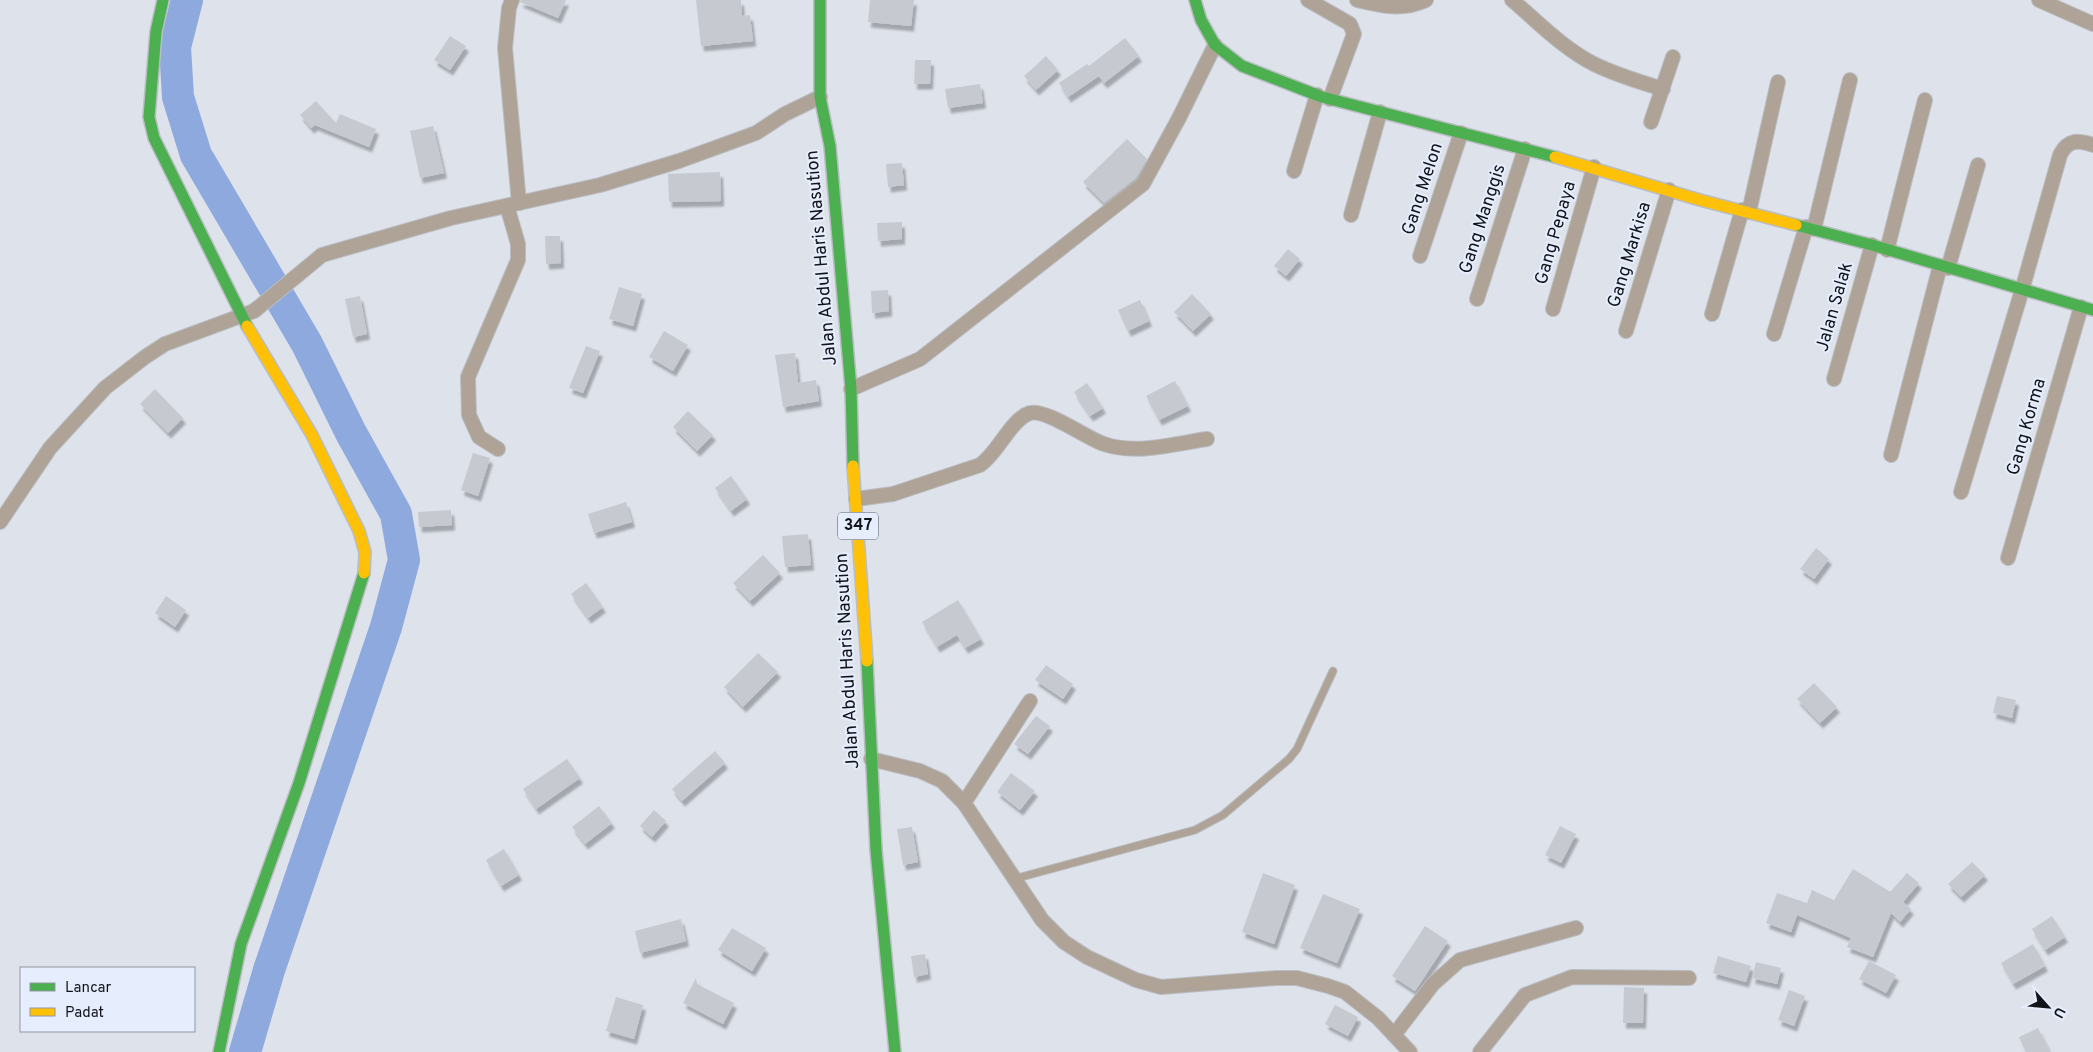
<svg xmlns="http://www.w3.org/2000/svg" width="2093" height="1052" viewBox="0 0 2093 1052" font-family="Overpass,sans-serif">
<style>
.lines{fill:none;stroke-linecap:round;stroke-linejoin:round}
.river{stroke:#8ea9de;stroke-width:32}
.building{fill:#c6cad0;filter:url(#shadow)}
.lane-casing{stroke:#babec4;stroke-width:9}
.street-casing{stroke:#babec4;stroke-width:16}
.fast-casing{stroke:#babec4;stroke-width:14}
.slow-casing{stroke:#babec4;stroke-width:14}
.lane{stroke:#aea396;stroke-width:7}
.street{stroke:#aea396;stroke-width:14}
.fast{stroke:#4caf50;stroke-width:11}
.slow{stroke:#ffc107;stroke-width:11}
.labels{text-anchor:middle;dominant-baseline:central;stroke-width:4;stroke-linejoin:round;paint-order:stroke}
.shield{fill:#e6eefd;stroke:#52555d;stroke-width:1}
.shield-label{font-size:16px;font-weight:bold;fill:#121419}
.street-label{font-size:18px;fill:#121419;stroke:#e6eefd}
</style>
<defs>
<filter id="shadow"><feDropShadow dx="3" dy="5.5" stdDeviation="1" flood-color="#0004"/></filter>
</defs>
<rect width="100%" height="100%" fill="#dee2ea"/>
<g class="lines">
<polyline class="river" points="187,0 175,47 178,97 196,155 307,344 351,433 396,514 404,560 386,627 269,970 245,1052"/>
</g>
<g class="building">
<polygon points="521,0 566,0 558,18 520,2"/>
<polygon points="696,0 741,0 742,16 750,15 753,41 701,46"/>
<polygon points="870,0 914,0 911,26 868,22"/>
<polygon points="450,36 466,46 450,70 434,60"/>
<polygon points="1125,38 1139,56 1104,83 1099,76 1068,97 1059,83 1087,64 1089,66"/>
<polygon points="1046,56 1058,70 1036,90 1024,76"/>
<polygon points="915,60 931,60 930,84 914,84"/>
<polygon points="980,84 983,103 948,108 945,89"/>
<polygon points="316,101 336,123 340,114 376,129 369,147 315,125 311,128 300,115"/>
<polygon points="433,126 444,173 420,178 410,131"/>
<polygon points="1127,139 1147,159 1136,178 1104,203 1083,182"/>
<polygon points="902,163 904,185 888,187 886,164"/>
<polygon points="720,172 721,201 669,202 668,174"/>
<polygon points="902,222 902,239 878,241 877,223"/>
<polygon points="545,236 560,236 561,263 546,264"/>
<polygon points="1288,249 1300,259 1286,276 1274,266"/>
<polygon points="619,287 642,294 633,326 609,319"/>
<polygon points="888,290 889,311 872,313 871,291"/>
<polygon points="1192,294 1211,314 1193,331 1174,312"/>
<polygon points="360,296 367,334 353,337 345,299"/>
<polygon points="1140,300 1149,321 1128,331 1118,310"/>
<polygon points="664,331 688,345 673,371 649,357"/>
<polygon points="586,346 600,351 583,393 569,388"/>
<polygon points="795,353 798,383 816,380 819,401 783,407 775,355"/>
<polygon points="1175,381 1188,406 1159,420 1146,396"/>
<polygon points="1087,383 1103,408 1090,416 1074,392"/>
<polygon points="155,389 183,418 168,433 140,404"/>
<polygon points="688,411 713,435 697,451 673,427"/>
<polygon points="473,453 490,458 478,496 461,490"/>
<polygon points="731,476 747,499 731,511 715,488"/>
<polygon points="626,502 632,522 594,533 588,514"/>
<polygon points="451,510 452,525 419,527 418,512"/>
<polygon points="808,534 811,565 785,567 782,536"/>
<polygon points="1816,548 1829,559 1814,579 1800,569"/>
<polygon points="763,555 780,573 750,601 733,583"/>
<polygon points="586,583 603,607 588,618 571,594"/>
<polygon points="166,596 186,610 175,627 155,613"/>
<polygon points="958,600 981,639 965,648 957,635 937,647 922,622"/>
<polygon points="758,653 778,672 743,707 724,687"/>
<polygon points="1046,665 1073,684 1063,699 1035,680"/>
<polygon points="1814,683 1837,707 1820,723 1797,699"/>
<polygon points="1997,696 2016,700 2012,718 1993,713"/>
<polygon points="1036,716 1050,726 1028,754 1014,744"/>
<polygon points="715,751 725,763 682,801 672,789"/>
<polygon points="567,759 580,778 536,809 523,789"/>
<polygon points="1011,773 1035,791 1020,810 997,792"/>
<polygon points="599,806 612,823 585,844 572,827"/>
<polygon points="654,810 666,821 652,837 640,826"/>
<polygon points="1560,826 1576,834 1561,863 1545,855"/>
<polygon points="912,827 918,862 903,865 897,829"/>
<polygon points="504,849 519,875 501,886 486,860"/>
<polygon points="1972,862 1985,875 1961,897 1948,884"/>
<polygon points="1853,869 1889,891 1891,891 1907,873 1919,883 1903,902 1911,909 1900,922 1891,913 1873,957 1847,947 1851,938 1797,915 1791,932 1766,923 1777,893 1807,903 1812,890 1834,900"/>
<polygon points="1263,873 1295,885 1274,944 1242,932"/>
<polygon points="1323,894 1360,909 1337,963 1300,948"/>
<polygon points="2052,916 2065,937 2045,950 2032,929"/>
<polygon points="681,919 686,941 640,953 635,931"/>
<polygon points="1425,926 1448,941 1415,991 1392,976"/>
<polygon points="732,928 766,948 752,971 718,950"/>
<polygon points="2033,944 2045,966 2013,984 2001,963"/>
<polygon points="925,954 928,974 914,977 911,956"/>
<polygon points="1718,956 1751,966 1746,982 1713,973"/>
<polygon points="1869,961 1896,975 1886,993 1859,979"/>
<polygon points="1756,962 1781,968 1777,984 1752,978"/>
<polygon points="696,978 697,984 734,1003 723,1024 683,1003"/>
<polygon points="1624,987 1644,988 1643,1023 1623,1023"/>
<polygon points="1789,990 1805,996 1794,1026 1778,1020"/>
<polygon points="616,997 643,1005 634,1039 606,1031"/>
<polygon points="1335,1005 1358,1017 1348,1036 1325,1024"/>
<polygon points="2038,1028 2050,1052 2026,1052 2019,1037"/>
</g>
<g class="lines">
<defs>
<polyline id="lane" points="1014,879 1195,830 1223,815 1289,759 1297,749 1333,671"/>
<g id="street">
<polyline points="512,0 509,8 505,48 519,203"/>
<polyline points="1308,0 1350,24 1354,34 1330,99"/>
<path d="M1357,0c24,6 46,11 69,0"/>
<path d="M1512,0c26,22 52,49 82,64 22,11 46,18 69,25"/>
<polyline points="2039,0 2093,24"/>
<polyline points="1651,122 1673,57"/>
<polyline points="1294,171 1317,95"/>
<polyline points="1749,212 1778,82"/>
<polyline points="1351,215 1380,112"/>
<polyline points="1814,229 1850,80"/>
<polyline points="1887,250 1925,100"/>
<polyline points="1420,256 1461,133"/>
<polyline points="1948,268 1978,165"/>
<polyline points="1477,299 1525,149"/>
<polyline points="1553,309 1594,167"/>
<polyline points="1712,314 1742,210"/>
<polyline points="1626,331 1669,190"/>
<polyline points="1774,334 1806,227"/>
<polyline points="1834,379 1872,245"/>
<polyline points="851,389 920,359 1143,184 1179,118 1215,45"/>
<polyline points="498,449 479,437 469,415 468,377 518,260 518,244 507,206"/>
<polyline points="1891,455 1940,266"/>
<path d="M1961,492l61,-202 38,-135c8,-16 18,-15 33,-10"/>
<path d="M856,499l37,-5 87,-29c18,-12 31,-46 50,-52 17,-4 56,25 74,31 32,11 70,0 103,-5"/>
<polyline points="0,522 50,448 105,388 145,357 165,344 254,311 322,255 451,218 600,185 679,161 756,133 785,114 820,97"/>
<polyline points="2008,558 2081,307"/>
<polyline points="871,759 920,771 942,781 964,803 1042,920 1064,942 1087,957 1136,980 1161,987 1276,978 1297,978 1328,986 1345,992 1378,1018 1410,1052"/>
<polyline points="964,803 1030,701"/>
<polyline points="1394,1035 1433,984 1460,960 1576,928"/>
<polyline points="1480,1052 1525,995 1572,977 1689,978"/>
</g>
<g id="fast">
<polyline points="163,0 156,32 149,117 154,138 247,326"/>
<polyline points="820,0 820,97 830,146 851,389 853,466"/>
<polyline points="1195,0 1201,20 1215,45 1242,66 1322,97 1555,157"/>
<polyline points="1796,225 1872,245 2093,310"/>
<polyline points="867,661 876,850 895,1052"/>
<polyline points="219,1052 241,944 299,783 364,573"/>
</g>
<g id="slow">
<polyline points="1555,157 1700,200 1796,225"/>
<polyline points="247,326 312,435 359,531 365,552 364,573"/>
<polyline points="853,466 867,661"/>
</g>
</defs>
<use href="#lane" class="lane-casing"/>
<use href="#street" class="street-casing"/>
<use href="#fast" class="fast-casing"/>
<use href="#slow" class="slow-casing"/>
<use href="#lane" class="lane"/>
<use href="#street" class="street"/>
<use href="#fast" class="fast"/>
<use href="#slow" class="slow"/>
</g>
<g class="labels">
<rect class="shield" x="838" y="512.5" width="40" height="27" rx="4"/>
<g class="shield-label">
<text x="858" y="526">347</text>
</g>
<g class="street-label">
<text transform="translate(1423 189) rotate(-72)">Gang Melon</text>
<text transform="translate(1483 219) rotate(-72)">Gang Manggis</text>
<text transform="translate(1556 233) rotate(-74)">Gang Pepaya</text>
<text transform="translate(1630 255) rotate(-73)">Gang Markisa</text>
<text transform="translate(822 258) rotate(-95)">Jalan Abdul Haris Nasution</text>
<text transform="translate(1835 307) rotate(-74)">Jalan Salak</text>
<text transform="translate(2027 427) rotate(-74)">Gang Korma</text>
<text transform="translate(848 661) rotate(-93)">Jalan Abdul Haris Nasution</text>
</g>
</g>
<rect x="20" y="967" width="175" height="65" fill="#e6eefd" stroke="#9197a2"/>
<rect x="30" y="983" width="25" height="8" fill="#4caf50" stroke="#9197a2"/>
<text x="65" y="992" font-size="15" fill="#121419">Lancar</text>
<rect x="30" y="1008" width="25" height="8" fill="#ffc107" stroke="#9197a2"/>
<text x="65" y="1017" font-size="15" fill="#121419">Padat</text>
<g transform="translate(2048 1007) rotate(117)" stroke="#e6eefd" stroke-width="4" paint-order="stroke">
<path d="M0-4L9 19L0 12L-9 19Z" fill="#121419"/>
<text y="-8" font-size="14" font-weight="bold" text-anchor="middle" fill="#121419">U</text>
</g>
</svg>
